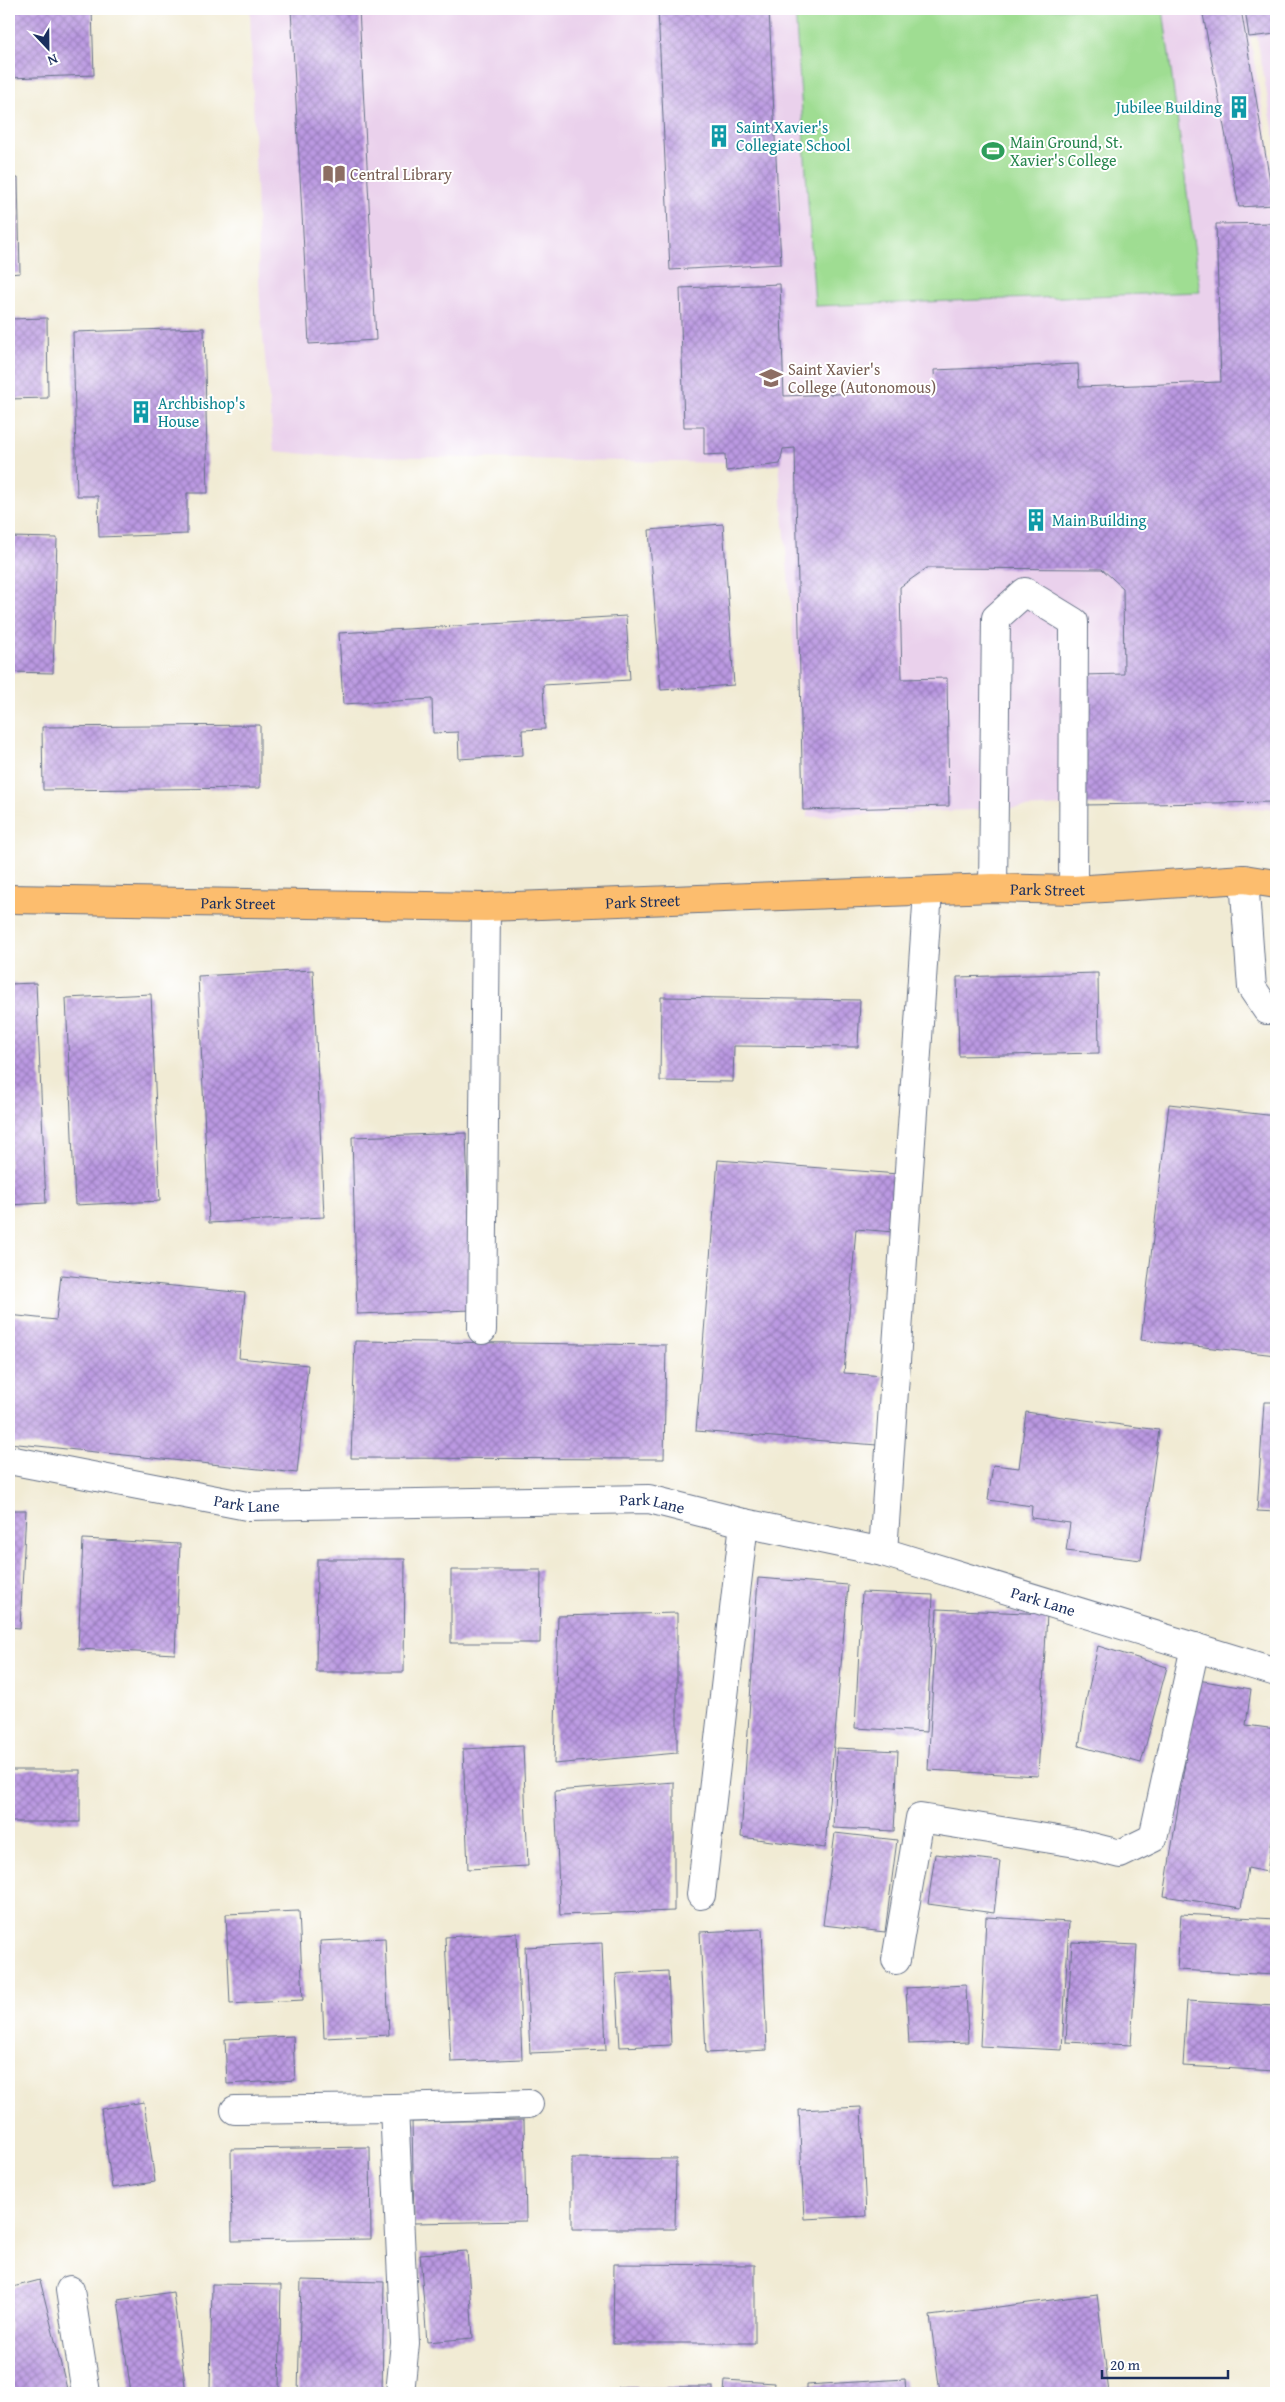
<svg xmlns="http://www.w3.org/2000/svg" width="1285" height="2402" viewBox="0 0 1285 2402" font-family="'Gentium Book Plus',serif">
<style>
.built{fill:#ead1ec}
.pitch{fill:#9fdd92;stroke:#5d8678}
.building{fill:url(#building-cross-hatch)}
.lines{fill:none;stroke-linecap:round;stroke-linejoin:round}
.minor-casing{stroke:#667187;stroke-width:30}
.major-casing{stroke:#667187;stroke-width:30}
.minor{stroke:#fff;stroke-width:28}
.major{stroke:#fcbd6e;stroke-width:28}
.labels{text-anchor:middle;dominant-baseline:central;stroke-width:4;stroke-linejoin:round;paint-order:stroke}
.culture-label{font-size:16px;fill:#0d838f;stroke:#fff;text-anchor:start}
.leisure-label{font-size:16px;fill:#27864d;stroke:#fff;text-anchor:start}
.education-label{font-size:16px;fill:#785e54;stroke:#fff;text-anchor:start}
.street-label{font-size:16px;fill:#1b2f5e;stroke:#fff}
</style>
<defs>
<pattern id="building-cross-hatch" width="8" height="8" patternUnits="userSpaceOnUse" patternTransform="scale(1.25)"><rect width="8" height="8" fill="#bb99e2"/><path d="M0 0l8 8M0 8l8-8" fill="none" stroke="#977dba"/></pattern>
</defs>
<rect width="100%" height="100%" fill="#fff"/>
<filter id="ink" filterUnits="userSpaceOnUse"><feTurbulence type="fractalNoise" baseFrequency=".02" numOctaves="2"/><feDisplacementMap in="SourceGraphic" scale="10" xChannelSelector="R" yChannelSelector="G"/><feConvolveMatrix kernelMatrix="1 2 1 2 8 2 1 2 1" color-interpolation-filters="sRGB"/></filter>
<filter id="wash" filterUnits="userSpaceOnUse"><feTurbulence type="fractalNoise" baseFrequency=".0096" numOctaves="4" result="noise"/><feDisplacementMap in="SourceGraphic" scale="20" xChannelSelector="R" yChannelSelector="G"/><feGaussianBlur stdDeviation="1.12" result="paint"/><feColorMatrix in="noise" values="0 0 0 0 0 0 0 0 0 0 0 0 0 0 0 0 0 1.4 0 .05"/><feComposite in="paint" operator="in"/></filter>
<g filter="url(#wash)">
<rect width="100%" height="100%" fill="#f1ebd4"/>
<g class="built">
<polygon points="250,9 1245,9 1276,189 1276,809 1112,804 808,817 779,464 317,455 274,451 260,306"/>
<polygon points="1252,9 1276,9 1276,146"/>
</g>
<polygon class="pitch" points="795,9 1163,9 1200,292 815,306"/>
<g id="blocks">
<g class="building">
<polygon points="9,9 92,9 94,75 9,78"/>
<polygon points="291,9 359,9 376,340 309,344"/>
<polygon points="658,9 769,9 781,264 670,270"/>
<polygon points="1202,9 1241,9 1274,205 1239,207"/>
<polygon points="1245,9 1276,9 1276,34 1249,37"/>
<polygon points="9,178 18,178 20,273 9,274"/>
<polygon points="1275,223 1276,802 1083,805 1082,675 1124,674 1123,588 1102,569 927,568 900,587 902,679 947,678 949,806 803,810 795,448 783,449 780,464 726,471 725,454 704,455 704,427 684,427 680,288 780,284 784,396 935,390 934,370 1078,364 1079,387 1221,382 1216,224"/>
<polygon points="47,318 48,398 9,399 9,319"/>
<polygon points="204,328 208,493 187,493 187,534 99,537 98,496 77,496 73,332"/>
<polygon points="723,524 734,685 661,690 649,530"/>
<polygon points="9,537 57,538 53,673 9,672"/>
<polygon points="626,616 630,680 543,685 545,729 522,730 523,755 459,759 458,732 433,733 432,699 343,704 339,633"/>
<polygon points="260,725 260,788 43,790 42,727"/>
<polygon points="313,970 324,1217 209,1223 198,976"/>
<polygon points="1098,973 1099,1053 959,1056 957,977"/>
<polygon points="36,983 46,1203 9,1205 9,984"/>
<polygon points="151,994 160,1201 75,1205 66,998"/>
<polygon points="661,997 860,1000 858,1047 734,1046 733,1082 660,1081"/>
<polygon points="1169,1104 1276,1116 1276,1355 1141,1340"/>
<polygon points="466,1133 472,1310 357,1314 352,1137"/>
<polygon points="718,1160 898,1174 894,1232 856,1229 844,1373 883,1376 877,1445 696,1431"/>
<polygon points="61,1275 245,1293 239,1358 308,1365 297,1473 9,1443 9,1315 56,1320"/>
<polygon points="355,1341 666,1345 664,1459 351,1458"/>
<polygon points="1264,1402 1276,1402 1276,1512 1257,1511"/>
<polygon points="1026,1412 1159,1430 1141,1560 1066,1551 1070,1523 1031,1518 1032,1506 988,1500 993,1465 1019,1468"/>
<polygon points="9,1510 26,1510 20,1628 9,1627"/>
<polygon points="83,1539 180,1544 175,1654 78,1649"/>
<polygon points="317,1559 405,1559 404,1672 316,1672"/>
<polygon points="451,1570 541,1570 540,1643 451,1643"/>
<polygon points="758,1578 848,1585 825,1848 741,1837"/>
<polygon points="862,1592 933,1595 927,1732 855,1728"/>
<polygon points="937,1609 1047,1614 1038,1776 928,1770"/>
<polygon points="677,1613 677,1753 554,1764 558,1616"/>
<polygon points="1098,1646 1167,1667 1141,1763 1079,1746 1087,1696"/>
<polygon points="1198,1680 1251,1689 1246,1725 1276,1729 1276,1815 1267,1872 1248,1868 1241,1908 1164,1896"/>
<polygon points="523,1746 528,1866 468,1869 463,1749"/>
<polygon points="837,1748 898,1751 894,1831 833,1828"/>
<rect x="9" y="1770" width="71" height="52"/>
<polygon points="674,1782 674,1911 560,1915 555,1791"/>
<polygon points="835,1833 897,1840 885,1932 823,1925"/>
<polygon points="935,1854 1000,1861 994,1913 928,1904"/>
<polygon points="299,1911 303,2000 230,2004 226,1914"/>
<polygon points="1181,1914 1276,1919 1276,1975 1177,1970"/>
<polygon points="986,1917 1069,1922 1062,2050 980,2046"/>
<polygon points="762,1929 767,2050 706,2053 700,1932"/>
<polygon points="517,1933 522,2059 451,2062 445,1937"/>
<polygon points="385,1938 389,2035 324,2038 320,1941"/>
<polygon points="1072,1942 1137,1945 1131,2045 1066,2042"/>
<polygon points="602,1943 606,2050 530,2053 525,1947"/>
<polygon points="668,1971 671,2045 620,2047 616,1974"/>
<polygon points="966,1985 968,2042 909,2044 906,1988"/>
<polygon points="1187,2001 1276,2006 1276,2071 1183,2066"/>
<polygon points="293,2036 295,2080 227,2084 225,2039"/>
<polygon points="144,2102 155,2182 112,2188 101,2109"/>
<polygon points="861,2107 866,2216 804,2219 799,2110"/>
<polygon points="524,2120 526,2221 414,2223 412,2122"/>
<polygon points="370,2147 371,2239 232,2241 231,2149"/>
<polygon points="572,2158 676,2159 675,2229 572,2229"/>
<polygon points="467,2251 473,2338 427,2342 420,2254"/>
<polygon points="614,2264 755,2265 755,2343 613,2343"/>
<polygon points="40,2280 68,2393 9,2393 9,2288"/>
<polygon points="301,2280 384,2282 382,2393 298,2393"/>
<polygon points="212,2284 281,2285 279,2391 210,2389"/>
<polygon points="173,2292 186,2393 131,2393 118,2300"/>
<polygon points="1097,2294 1109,2393 940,2393 930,2316"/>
<polygon points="905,2379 906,2393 806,2393 806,2385"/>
<polygon points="725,2380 774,2383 773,2393 724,2393"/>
<rect x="619" y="2387" width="94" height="6"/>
</g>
</g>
</g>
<g filter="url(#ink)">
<use href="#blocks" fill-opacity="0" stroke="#667187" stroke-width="1"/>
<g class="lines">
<defs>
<g id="minor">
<polyline points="1244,879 1252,988 1267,1010 1276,1010"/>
<polyline points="993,888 996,618 1025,592 1074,622 1073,890"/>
<polyline points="482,1330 486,907"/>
<path id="s1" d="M9,1460l238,46 402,-7 95,24 139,29 393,120"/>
<polyline points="883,1552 928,891"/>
<polyline points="701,1895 744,1523"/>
<polyline points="896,1960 920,1818 1076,1843 1120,1854 1153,1838 1195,1647"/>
<polyline points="394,2108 405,2343 400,2393"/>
<polyline points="235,2110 394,2108 529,2104"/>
<polyline points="70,2290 86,2393"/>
</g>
<g id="major">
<path id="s2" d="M9,899l477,8 507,-19 80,2 171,-11 32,5"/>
</g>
</defs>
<use href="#minor" class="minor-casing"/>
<use href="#major" class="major-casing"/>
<use href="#minor" class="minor"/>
<use href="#major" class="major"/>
</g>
</g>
<defs>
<symbol id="building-bare" viewBox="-9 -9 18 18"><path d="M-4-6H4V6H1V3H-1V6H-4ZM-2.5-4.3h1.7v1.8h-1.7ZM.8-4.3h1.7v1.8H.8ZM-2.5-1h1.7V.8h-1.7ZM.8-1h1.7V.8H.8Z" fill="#0f9aa8" stroke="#fff" stroke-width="2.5" paint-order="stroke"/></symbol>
<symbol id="stadium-bare" viewBox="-9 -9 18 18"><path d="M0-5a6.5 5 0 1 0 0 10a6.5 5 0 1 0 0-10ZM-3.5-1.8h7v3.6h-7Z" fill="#2e9e5b" stroke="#fff" stroke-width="2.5" paint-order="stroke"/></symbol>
<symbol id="library-bare" viewBox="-9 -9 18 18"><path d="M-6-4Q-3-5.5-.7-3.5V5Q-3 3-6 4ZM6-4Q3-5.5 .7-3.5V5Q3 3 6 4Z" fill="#8d6e63" stroke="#fff" stroke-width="2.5" paint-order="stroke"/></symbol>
<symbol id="university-bare" viewBox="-9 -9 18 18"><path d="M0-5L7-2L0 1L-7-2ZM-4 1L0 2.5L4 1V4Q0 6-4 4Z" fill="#8d6e63" stroke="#fff" stroke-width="2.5" paint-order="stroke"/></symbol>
</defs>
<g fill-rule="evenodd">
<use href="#building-bare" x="1223" y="91" width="32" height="32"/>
<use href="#building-bare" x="703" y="120" width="32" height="32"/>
<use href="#stadium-bare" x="977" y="135" width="32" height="32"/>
<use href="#library-bare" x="318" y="158" width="32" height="32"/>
<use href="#university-bare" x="755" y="362" width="32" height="32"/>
<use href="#building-bare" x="125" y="396" width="32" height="32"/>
<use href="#building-bare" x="1020" y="504" width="32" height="32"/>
</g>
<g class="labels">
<g class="culture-label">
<text x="1222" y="107" text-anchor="end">Jubilee Building</text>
<text x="736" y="127">Saint Xavier's<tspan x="736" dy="18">Collegiate School</tspan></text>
<text x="158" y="403">Archbishop's<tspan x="158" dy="18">House</tspan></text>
<text x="1052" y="520">Main Building</text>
</g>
<g class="leisure-label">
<text x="1010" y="142">Main Ground, St.<tspan x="1010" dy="18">Xavier's College</tspan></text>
</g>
<g class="education-label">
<text x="350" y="174">Central Library</text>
<text x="788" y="369">Saint Xavier's<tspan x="788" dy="18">College (Autonomous)</tspan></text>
</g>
<g class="street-label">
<text stroke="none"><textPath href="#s2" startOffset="1039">Park Street</textPath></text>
<text stroke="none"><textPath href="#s2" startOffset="634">Park Street</textPath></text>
<text stroke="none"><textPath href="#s2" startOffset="229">Park Street</textPath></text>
<text stroke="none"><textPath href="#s1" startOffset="242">Park Lane</textPath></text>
<text stroke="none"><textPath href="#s1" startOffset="648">Park Lane</textPath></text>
<text stroke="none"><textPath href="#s1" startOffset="1052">Park Lane</textPath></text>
</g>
</g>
<rect width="1285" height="2402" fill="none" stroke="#fff" stroke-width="30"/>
<g transform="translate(48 48) rotate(158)" stroke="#ffffff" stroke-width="4" paint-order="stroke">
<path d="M0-4L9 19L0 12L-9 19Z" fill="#1b2f5e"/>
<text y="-8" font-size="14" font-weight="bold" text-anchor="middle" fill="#1b2f5e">N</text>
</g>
<path d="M1102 2370v8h126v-8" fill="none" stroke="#1b2f5e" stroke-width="2.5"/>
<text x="1110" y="2370" font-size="15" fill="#1b2f5e" stroke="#ffffff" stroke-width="4" paint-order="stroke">20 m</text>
</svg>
